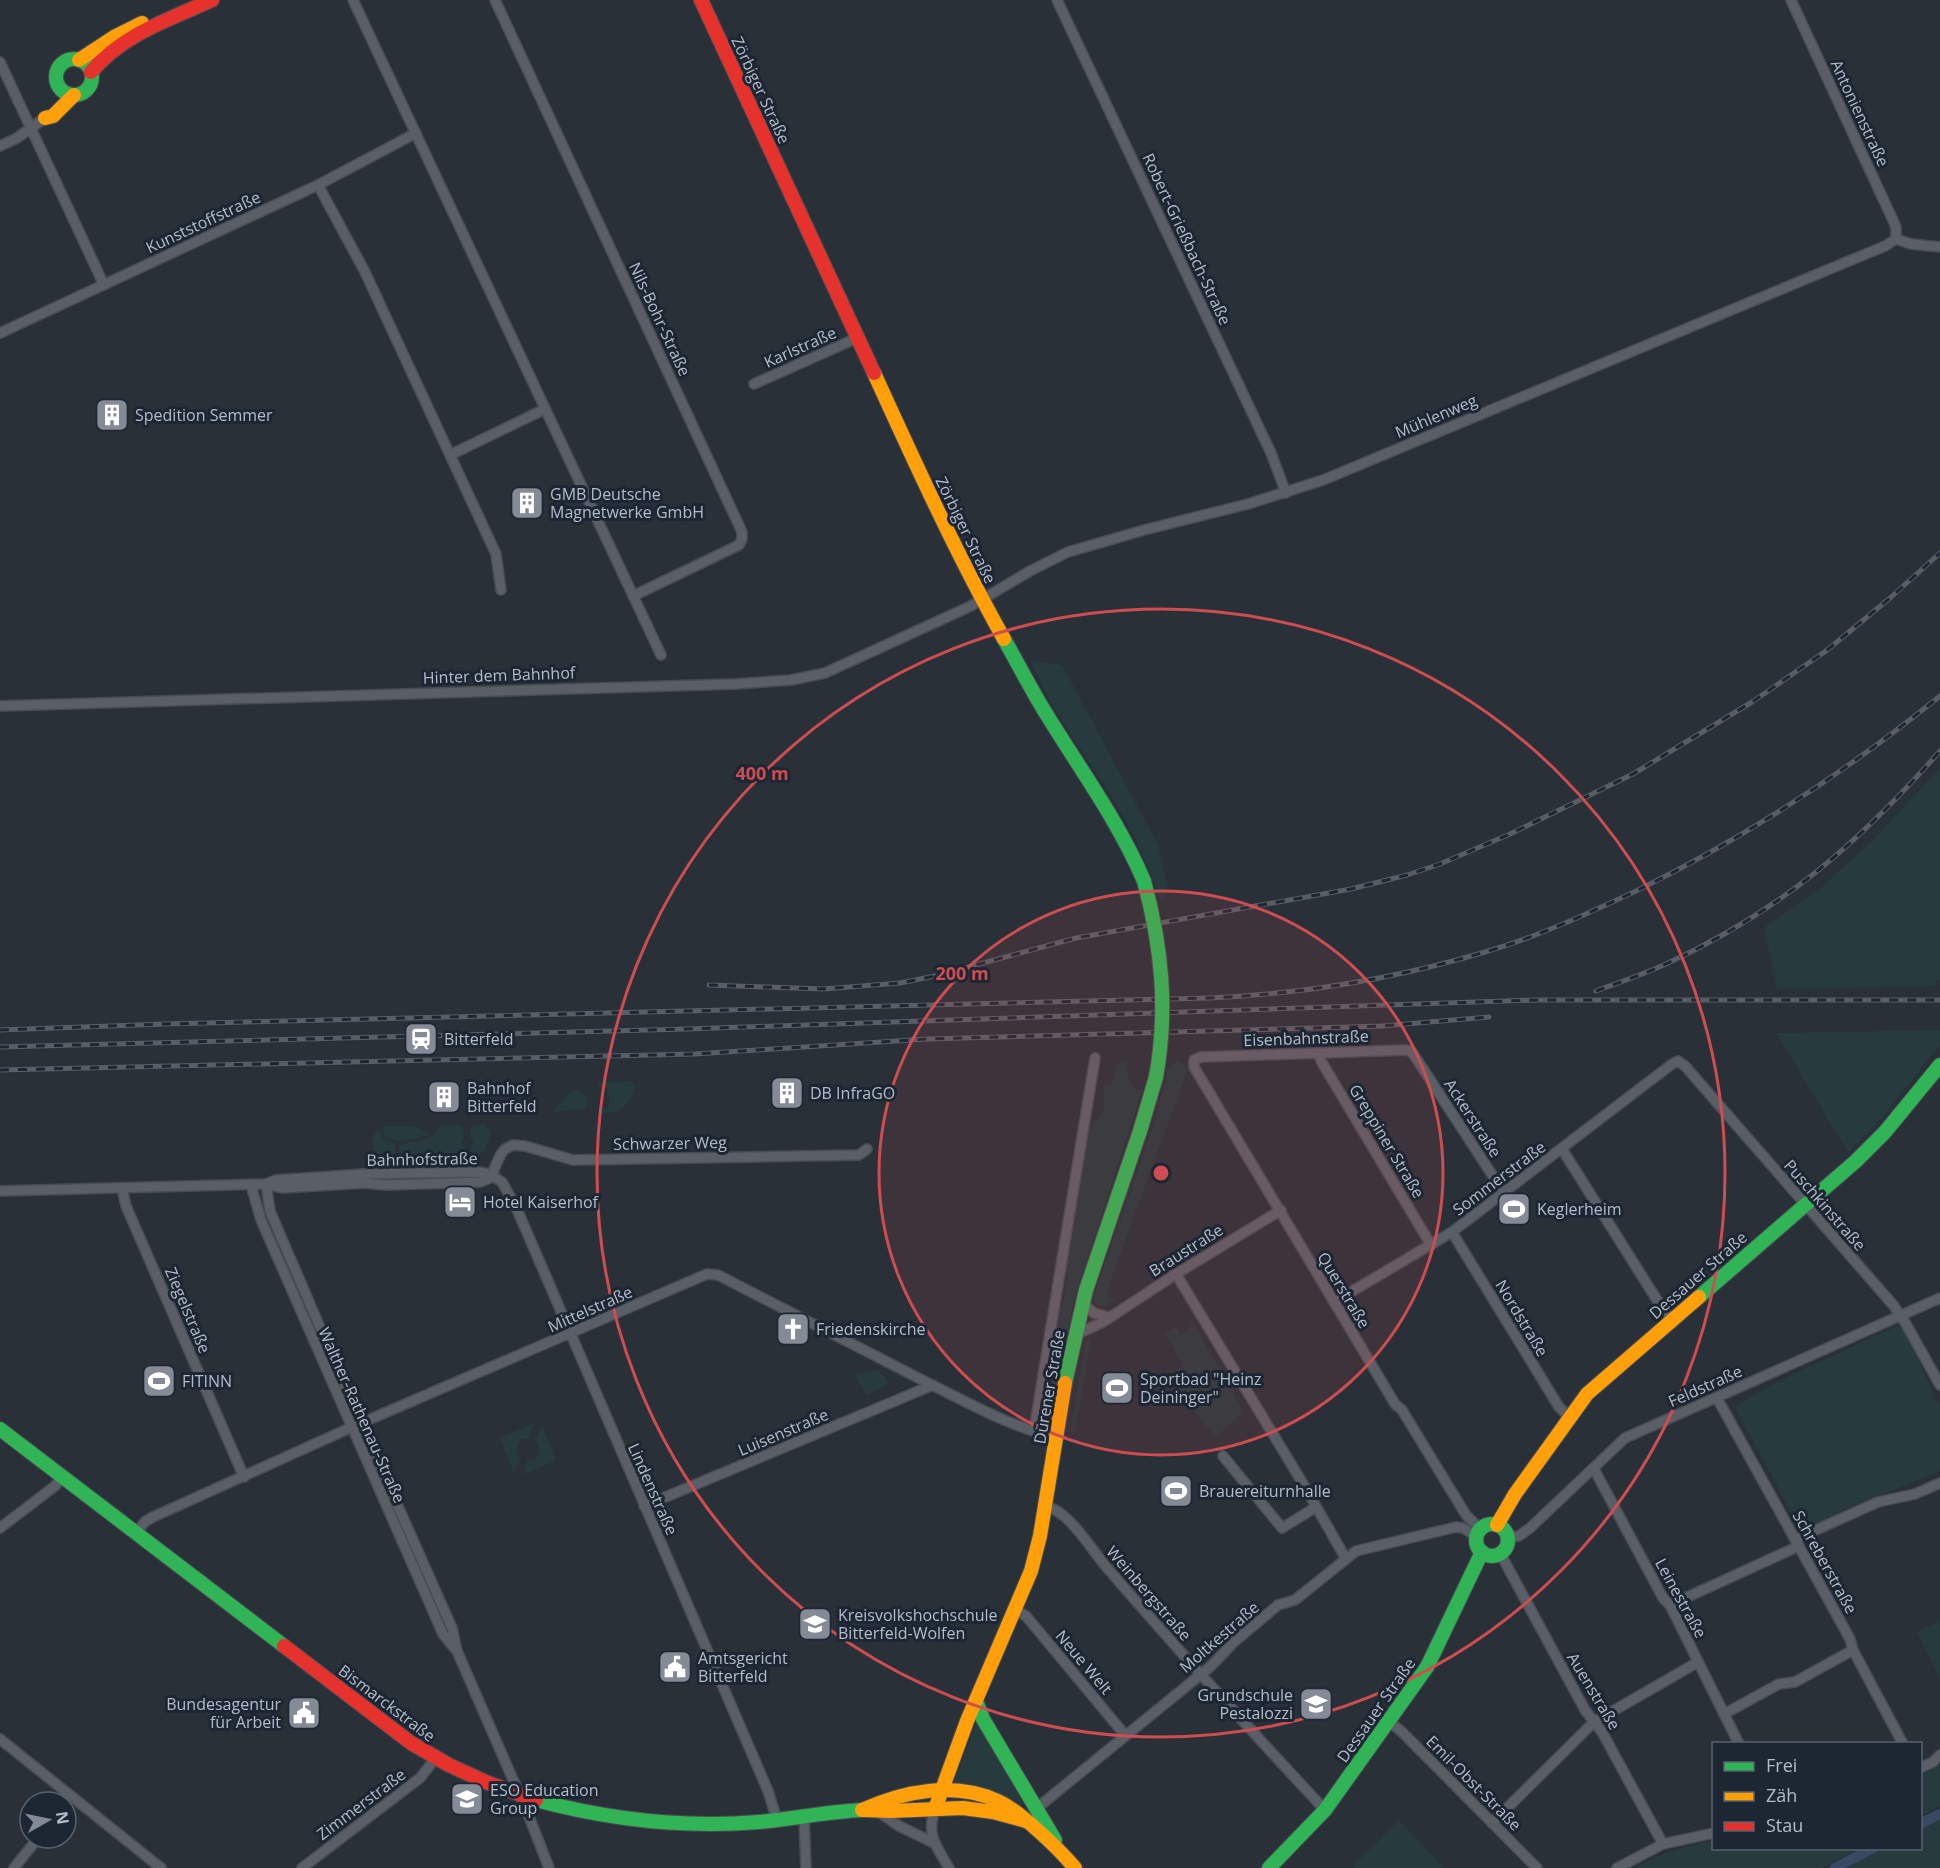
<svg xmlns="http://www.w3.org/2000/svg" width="1940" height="1868" viewBox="0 0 1940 1868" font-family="'Open Sans',sans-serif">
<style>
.green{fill:#273a3e}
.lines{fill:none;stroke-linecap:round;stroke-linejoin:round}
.canal{stroke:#384963;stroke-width:10}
.street-casing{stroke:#484c53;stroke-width:12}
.fast-casing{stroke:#484c53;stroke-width:16}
.slow-casing{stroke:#484c53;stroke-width:16}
.jam-casing{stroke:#484c53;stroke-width:16}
.street{stroke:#5a5e66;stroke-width:9}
.fast{stroke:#30b455;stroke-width:14}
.slow{stroke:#ff9f0a;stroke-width:14}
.jam{stroke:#e5322d;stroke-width:14}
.rail-casing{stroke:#595d64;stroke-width:5}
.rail{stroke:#1d2633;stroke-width:3;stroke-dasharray:9;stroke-linecap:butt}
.fast-bridge-casing{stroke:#484c55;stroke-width:16;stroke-linecap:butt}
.fast-bridge{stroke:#30b455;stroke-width:14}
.ring{fill:none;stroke:#ce4d50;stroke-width:3}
.labels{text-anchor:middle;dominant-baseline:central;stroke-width:6;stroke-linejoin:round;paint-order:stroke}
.street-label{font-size:16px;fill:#b4bcc9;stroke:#1d2633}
.poi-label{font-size:16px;fill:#b4bcc9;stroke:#1d2633;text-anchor:start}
.centre{fill:#ce4d50;stroke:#1d2633;stroke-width:3}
.ring-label{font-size:18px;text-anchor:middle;font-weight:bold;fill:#ce4d50;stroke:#1d2633;stroke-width:6;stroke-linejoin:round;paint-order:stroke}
</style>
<rect width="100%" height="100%" fill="#2a3038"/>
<g class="green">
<polygon points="1031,661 1062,665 1158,845 1168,890 1161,902 1153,879 1135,838 1116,803 1051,704"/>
<polygon points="1940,768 1940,981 1936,980 1935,986 1777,989 1764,928 1822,887 1871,842"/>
<polygon points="1940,1030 1940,1045 1883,1116 1848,1152 1776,1033"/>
<path d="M1123,1061l4,1c0,13 1,25 15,29l-69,213 -21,108 -5,6h-5l16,-109 5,-6 5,-29 -5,-2 24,-141 17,-21v-24l8,-1 4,-20z"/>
<polygon points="1179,1061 1188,1069 1106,1293 1115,1300 1105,1306 1098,1305 1094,1302 1094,1295 1154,1124 1169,1066"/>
<polygon points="630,1081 635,1087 632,1097 619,1111 599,1114 601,1108 607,1109 610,1099 607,1088 600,1088 597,1083"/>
<path d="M578,1090c8,3 11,9 9,16l-3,3 -31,3 15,-18z"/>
<path d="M484,1124l7,8c-3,12 -6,23 -19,27l-2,-10 4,-7 -4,-5 1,-11z"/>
<path d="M457,1125l6,4 1,8 -3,5 4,7v9l-2,2 -60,2 -3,-2 -1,-14c15,-9 30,0 42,-20z"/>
<path d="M382,1126h31l16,8c-13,6 -33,10 -45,1z"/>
<path d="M376,1131h4l3,8 12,5 1,19 -12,-1c-8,-9 -17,-19 -8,-31z"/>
<polygon points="1192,1320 1244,1412 1215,1437 1165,1375 1183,1366 1165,1333 1176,1327 1181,1334 1192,1328 1190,1322"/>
<polygon points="1901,1324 1933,1391 1934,1394 1932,1396 1940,1405 1940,1471 1840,1511 1838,1516 1801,1531 1735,1407 1775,1383"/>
<polygon points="1089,1338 1091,1339 1075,1433 1070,1432 1085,1346"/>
<polygon points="879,1370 888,1384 866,1395 855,1375"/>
<polygon points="533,1424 529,1439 522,1439 517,1444 517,1451 520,1458 514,1474 500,1438"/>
<polygon points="542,1427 556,1460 523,1475 527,1460 535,1459 539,1454 539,1447 536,1440"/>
<polygon points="1940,1621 1940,1678 1917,1632"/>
<polygon points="978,1724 1024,1799 1023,1803 1021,1804 999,1794 955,1785 954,1783 975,1725"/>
<polygon points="1940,1765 1940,1806 1921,1816 1921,1776"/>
<polygon points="1940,1814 1940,1868 1835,1868 1873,1849 1920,1848 1921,1824"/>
<polygon points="1399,1820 1444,1868 1352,1868 1355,1865"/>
<path d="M1713,1841l1,7 145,1 -38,19h-185c24,-16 50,-21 77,-27z"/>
</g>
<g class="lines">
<g class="canal">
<polyline points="1920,1824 1940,1814"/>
<polyline points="1835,1868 1873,1848"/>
</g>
<defs>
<g id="street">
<polyline points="353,0 661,655"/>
<polyline points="495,0 742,532 742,539 739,545 633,596"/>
<polyline points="1057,0 1271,453 1286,493"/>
<polyline points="1791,0 1891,216 1896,227 1896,239"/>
<polyline points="0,62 104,285"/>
<polyline points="0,146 17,138 45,118"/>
<polyline points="318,185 365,272 496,554 501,590"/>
<polyline points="1896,239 1911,244 1940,247"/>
<polyline points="0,333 318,185 416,133"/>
<polyline points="754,384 857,338"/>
<polyline points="450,455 545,409"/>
<polyline points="0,706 735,684 791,680 825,673 971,606 1030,571 1068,552 1144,530 1248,504 1323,480 1885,246 1896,239"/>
<polyline points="1319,1053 1321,1061 1431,1245"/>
<polyline points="1562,1149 1657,1300 1672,1320"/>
<polyline points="493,1177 494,1169 501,1154 505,1149 513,1145 525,1146 573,1160 859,1155 867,1149"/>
<polyline points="266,1184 270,1211 361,1423 452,1628 457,1651 528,1814 549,1868"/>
<polyline points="266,1184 282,1188 365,1183 386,1185 480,1182 493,1177"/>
<polyline points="251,1185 261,1220 443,1634 455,1649"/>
<polyline points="122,1188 126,1206 244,1477"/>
<polyline points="0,1191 266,1184 276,1180 365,1174 478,1172 489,1174 502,1182 516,1207 768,1791 777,1820"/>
<polyline points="1452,1232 1559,1407 1569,1417"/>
<polyline points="1176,1274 1305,1487 1346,1559"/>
<polyline points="1334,1302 1452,1232 1672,1064 1678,1061 1685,1066 1894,1306 1906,1324 1940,1385"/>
<polyline points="1083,1304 1094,1313 1108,1317"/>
<polyline points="1075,1335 1103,1322 1176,1274 1281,1210"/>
<polyline points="1717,1398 1850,1639 1853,1650 1903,1744"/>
<polyline points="1034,1431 1095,1058"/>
<polyline points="1223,1456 1282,1528 1316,1507"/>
<polyline points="1594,1469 1663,1598 1670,1605 1739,1744"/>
<polyline points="644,1506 933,1385"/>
<path d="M1045,1506c24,4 47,45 63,63 71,82 143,162 217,241"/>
<polyline points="0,1528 55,1486 62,1477"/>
<polyline points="1480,1529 1466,1515 1402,1410 1395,1404 1194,1067 1194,1060 1201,1057 1406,1050 1412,1052 1504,1193"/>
<path d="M135,1533l11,-12 7,-4 199,-90 355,-153 11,1c71,36 141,73 212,109 39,19 84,45 127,53"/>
<polyline points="1507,1538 1519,1536 1530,1528 1625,1438 1940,1298"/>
<polyline points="1796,1539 1878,1502 1915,1494 1940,1483"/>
<polyline points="1500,1553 1585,1710 1602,1732 1663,1844"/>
<polyline points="1670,1605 1799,1546"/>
<polyline points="1017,1611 1026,1616 1125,1735"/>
<polyline points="1724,1714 1779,1684 1795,1682 1853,1650"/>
<polyline points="1389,1721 1402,1732 1537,1868"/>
<polyline points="0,1739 161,1868"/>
<polyline points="1920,1768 1933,1762 1940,1755"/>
<polyline points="1037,1808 1210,1667 1234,1642 1278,1605 1295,1600 1356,1551 1456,1527 1463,1528 1476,1536"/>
<path d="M935,1809c-9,27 1,36 14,59"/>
<polyline points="879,1812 899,1826 934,1843"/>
<polyline points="804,1817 806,1868"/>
<polyline points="1492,1823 1594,1722 1698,1662"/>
<polyline points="14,1868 38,1838"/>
<polyline points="302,1868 420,1778 435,1759"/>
<polyline points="1617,1868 1663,1844 1714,1833"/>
</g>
<g id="fast">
<circle cx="74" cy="77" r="18"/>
<path d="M1004,639c13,23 25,46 38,68 35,58 75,111 102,174"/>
<polyline points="1699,1297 1856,1161 1885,1132 1940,1065"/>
<polyline points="1065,1383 1086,1290 1140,1131 1156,1077"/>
<polyline points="0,1429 284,1646"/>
<circle cx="1492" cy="1540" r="16"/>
<polyline points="976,1701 983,1719 1055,1840"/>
<path d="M536,1800c74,20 147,28 223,22 35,-3 70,-11 105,-12"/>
<polyline points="1269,1868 1325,1810 1427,1667 1482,1552"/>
</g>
<g id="slow">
<polyline points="79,60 114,37 142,23"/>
<polyline points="45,118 53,116 74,95"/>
<path d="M874,373c41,90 82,180 130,266"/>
<polyline points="1497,1525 1515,1494 1587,1394 1699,1297"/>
<polyline points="935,1809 967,1721 1031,1571 1040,1536 1065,1383"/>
<path d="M862,1810c42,-19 92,-29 136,-9 22,10 61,48 77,67"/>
<polyline points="864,1810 890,1811 963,1808 993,1812 1026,1821"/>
</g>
<g id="jam">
<polyline points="701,0 874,373"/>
<path d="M91,72c32,-38 77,-52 121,-72"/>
<polyline points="284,1646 411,1743 449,1765 488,1783 536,1800"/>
</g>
</defs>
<use href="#street" class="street-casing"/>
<use href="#fast" class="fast-casing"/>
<use href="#slow" class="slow-casing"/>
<use href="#jam" class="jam-casing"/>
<use href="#street" class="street"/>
<use href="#fast" class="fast"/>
<use href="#slow" class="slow"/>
<use href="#jam" class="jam"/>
<defs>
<g id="rail">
<polyline points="709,985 823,989 900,983 935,976 1076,938 1351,889 1407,875 1440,864 1510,834 1633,774 1752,702 1826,651 1890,598 1940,553"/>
<path d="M1596,991c24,-9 49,-17 72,-28 114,-53 190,-119 272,-212"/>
<path d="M0,1030l165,-6 1044,-26c93,-4 185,-19 276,-46 52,-15 102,-38 151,-61 109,-53 210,-119 304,-195"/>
<polyline points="0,1047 687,1029 1536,1000 1940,1000"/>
<polyline points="0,1070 695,1054 927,1039 1382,1026 1489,1017"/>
</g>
</defs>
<use href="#rail" class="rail-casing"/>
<use href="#rail" class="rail"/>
<defs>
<path id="fast-bridge" d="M1144,881c18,66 24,129 12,196"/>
</defs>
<use href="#fast-bridge" class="fast-bridge-casing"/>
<use href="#fast-bridge" class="fast-bridge"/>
</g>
<circle cx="1161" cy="1173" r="282" fill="#ce4d50" fill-opacity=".12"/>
<g class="ring">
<circle cx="1161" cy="1173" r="282"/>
<circle cx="1161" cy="1173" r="564"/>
</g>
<defs>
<symbol id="building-square" viewBox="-11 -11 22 22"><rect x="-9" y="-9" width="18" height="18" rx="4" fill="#848b96" stroke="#1d2633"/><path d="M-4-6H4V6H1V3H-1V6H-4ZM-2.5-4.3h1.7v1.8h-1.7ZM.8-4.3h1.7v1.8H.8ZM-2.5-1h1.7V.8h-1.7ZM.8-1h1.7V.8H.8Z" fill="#fff"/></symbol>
<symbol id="station-square" viewBox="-11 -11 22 22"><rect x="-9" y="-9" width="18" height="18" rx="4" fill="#848b96" stroke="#1d2633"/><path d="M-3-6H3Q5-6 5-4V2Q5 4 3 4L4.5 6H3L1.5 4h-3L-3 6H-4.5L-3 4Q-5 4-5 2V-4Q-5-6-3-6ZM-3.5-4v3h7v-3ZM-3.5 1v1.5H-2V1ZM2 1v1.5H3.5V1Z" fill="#fff"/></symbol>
<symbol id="hotel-square" viewBox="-11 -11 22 22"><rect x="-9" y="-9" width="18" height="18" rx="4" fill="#848b96" stroke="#1d2633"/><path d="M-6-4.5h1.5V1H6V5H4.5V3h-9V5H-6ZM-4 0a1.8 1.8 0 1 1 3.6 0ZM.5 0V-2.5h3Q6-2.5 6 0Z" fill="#fff"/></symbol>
<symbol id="stadium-square" viewBox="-11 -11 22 22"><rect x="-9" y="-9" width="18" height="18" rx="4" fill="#848b96" stroke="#1d2633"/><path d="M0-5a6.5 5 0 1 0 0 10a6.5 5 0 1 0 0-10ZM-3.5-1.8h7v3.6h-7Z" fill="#fff"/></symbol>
<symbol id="church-square" viewBox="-11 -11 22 22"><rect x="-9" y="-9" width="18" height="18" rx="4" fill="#848b96" stroke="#1d2633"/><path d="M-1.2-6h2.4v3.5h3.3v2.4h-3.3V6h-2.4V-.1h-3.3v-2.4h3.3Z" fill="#fff"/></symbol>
<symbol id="school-square" viewBox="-11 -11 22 22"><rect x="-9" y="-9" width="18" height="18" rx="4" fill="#848b96" stroke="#1d2633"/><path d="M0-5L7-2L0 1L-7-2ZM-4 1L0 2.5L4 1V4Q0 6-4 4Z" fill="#fff"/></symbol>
<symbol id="civic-square" viewBox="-11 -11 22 22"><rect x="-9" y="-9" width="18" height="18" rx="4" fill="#848b96" stroke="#1d2633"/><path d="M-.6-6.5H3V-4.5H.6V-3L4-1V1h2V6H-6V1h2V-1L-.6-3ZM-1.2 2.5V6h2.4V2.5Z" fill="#fff"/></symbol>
</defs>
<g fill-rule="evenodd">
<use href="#building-square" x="93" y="396" width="38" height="38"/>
<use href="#building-square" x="508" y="484" width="38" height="38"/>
<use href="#station-square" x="402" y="1020" width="38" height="38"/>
<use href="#building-square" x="768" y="1074" width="38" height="38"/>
<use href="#building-square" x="425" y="1078" width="38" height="38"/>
<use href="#hotel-square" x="441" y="1183" width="38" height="38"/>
<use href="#stadium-square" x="1495" y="1190" width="38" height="38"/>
<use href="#church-square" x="774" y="1310" width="38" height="38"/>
<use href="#stadium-square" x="140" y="1362" width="38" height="38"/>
<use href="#stadium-square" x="1098" y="1369" width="38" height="38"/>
<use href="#stadium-square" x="1157" y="1472" width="38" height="38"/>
<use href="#school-square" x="796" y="1605" width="38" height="38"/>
<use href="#civic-square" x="656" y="1648" width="38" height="38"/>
<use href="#school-square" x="1297" y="1685" width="38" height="38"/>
<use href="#civic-square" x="285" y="1694" width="38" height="38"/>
<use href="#school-square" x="448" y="1780" width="38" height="38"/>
</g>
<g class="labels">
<g class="street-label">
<text transform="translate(761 90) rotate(65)">Zörbiger Straße</text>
<text transform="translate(1860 113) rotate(65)">Antonienstraße</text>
<text transform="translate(203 222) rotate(-25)">Kunststoffstraße</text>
<text transform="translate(1187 239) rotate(65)">Robert-Grießbach-Straße</text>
<text transform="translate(660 319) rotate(65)">Nils-Bohr-Straße</text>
<text transform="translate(800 347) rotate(-24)">Karlstraße</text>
<text transform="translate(1436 416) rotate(-23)">Mühlenweg</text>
<text transform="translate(966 530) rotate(64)">Zörbiger Straße</text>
<text transform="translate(499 675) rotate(-2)">Hinter dem Bahnhof</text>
<text transform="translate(1306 1038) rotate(-2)">Eisenbahnstraße</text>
<text transform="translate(1473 1118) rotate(57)">Ackerstraße</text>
<text transform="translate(1387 1141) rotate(59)">Greppiner Straße</text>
<text transform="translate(670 1143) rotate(-1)">Schwarzer Weg</text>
<text transform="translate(422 1159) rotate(-1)">Bahnhofstraße</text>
<text transform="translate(1499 1178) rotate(-37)">Sommerstraße</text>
<text transform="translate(1825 1205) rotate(49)">Puschkinstraße</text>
<text transform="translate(1186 1250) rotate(-32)">Braustraße</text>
<text transform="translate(1698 1275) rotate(-41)">Dessauer Straße</text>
<text transform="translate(1344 1290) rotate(59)">Querstraße</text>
<text transform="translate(590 1309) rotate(-24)">Mittelstraße</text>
<text transform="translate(188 1310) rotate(67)">Ziegelstraße</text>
<text transform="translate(1522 1318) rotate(59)">Nordstraße</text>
<text transform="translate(1705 1386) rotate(-24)">Feldstraße</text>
<text transform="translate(1049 1387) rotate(-80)">Dürener Straße</text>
<text transform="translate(362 1415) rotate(66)">Walther-Rathenau-Straße</text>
<text transform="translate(783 1432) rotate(-23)">Luisenstraße</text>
<text transform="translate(653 1489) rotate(66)">Lindenstraße</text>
<text transform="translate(1825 1562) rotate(61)">Schreberstraße</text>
<text transform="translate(1149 1593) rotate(49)">Weinbergstraße</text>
<text transform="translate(1681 1598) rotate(61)">Leinestraße</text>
<text transform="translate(1219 1637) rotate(-41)">Moltkestraße</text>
<text transform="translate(1084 1662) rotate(50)">Neue Welt</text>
<text transform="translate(1594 1691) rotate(59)">Auenstraße</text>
<text transform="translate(387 1703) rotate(37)">Bismarckstraße</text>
<text transform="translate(1376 1710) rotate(-55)">Dessauer Straße</text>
<text transform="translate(1474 1783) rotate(45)">Emil-Obst-Straße</text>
<text transform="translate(361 1804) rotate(-37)">Zimmerstraße</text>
</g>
<g class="poi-label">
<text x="135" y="415">Spedition Semmer</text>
<text x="550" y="494">GMB Deutsche<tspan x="550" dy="18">Magnetwerke GmbH</tspan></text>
<text x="444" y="1039">Bitterfeld</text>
<text x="467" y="1088">Bahnhof<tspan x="467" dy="18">Bitterfeld</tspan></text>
<text x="810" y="1093">DB InfraGO</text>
<text x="483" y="1202">Hotel Kaiserhof</text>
<text x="1537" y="1209">Keglerheim</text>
<text x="816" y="1329">Friedenskirche</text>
<text x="1140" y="1379">Sportbad "Heinz<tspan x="1140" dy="18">Deininger"</tspan></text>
<text x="182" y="1381">FITINN</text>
<text x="1199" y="1491">Brauereiturnhalle</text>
<text x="838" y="1615">Kreisvolkshochschule<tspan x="838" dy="18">Bitterfeld-Wolfen</tspan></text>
<text x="698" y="1658">Amtsgericht<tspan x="698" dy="18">Bitterfeld</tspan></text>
<text x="1293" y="1695" text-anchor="end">Grundschule<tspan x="1293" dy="18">Pestalozzi</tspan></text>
<text x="281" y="1704" text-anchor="end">Bundesagentur<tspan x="281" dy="18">für Arbeit</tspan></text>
<text x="490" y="1790">ESO Education<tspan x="490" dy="18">Group</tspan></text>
</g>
</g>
<circle cx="1161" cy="1173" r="9" class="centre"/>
<g class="ring-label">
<text x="762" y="780">400 m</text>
<text x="962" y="980">200 m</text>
</g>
<rect x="1712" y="1742" width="210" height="108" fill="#1d2633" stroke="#59626f" stroke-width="1.5"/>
<rect x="1724" y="1762" width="30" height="9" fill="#30b455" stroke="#59626f" stroke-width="1.5"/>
<text x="1766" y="1772" font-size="18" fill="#b4bcc9">Frei</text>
<rect x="1724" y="1792" width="30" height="9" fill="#ff9f0a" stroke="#59626f" stroke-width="1.5"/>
<text x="1766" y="1802" font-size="18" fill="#b4bcc9">Zäh</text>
<rect x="1724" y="1822" width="30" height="9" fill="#e5322d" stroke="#59626f" stroke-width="1.5"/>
<text x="1766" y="1832" font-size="18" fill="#b4bcc9">Stau</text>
<g transform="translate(48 1820) rotate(81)"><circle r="28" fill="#1d2633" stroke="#59626f" stroke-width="1.5"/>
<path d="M0-4.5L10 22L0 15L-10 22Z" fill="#848b96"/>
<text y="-9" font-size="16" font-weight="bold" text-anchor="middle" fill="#b4bcc9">N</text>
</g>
</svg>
